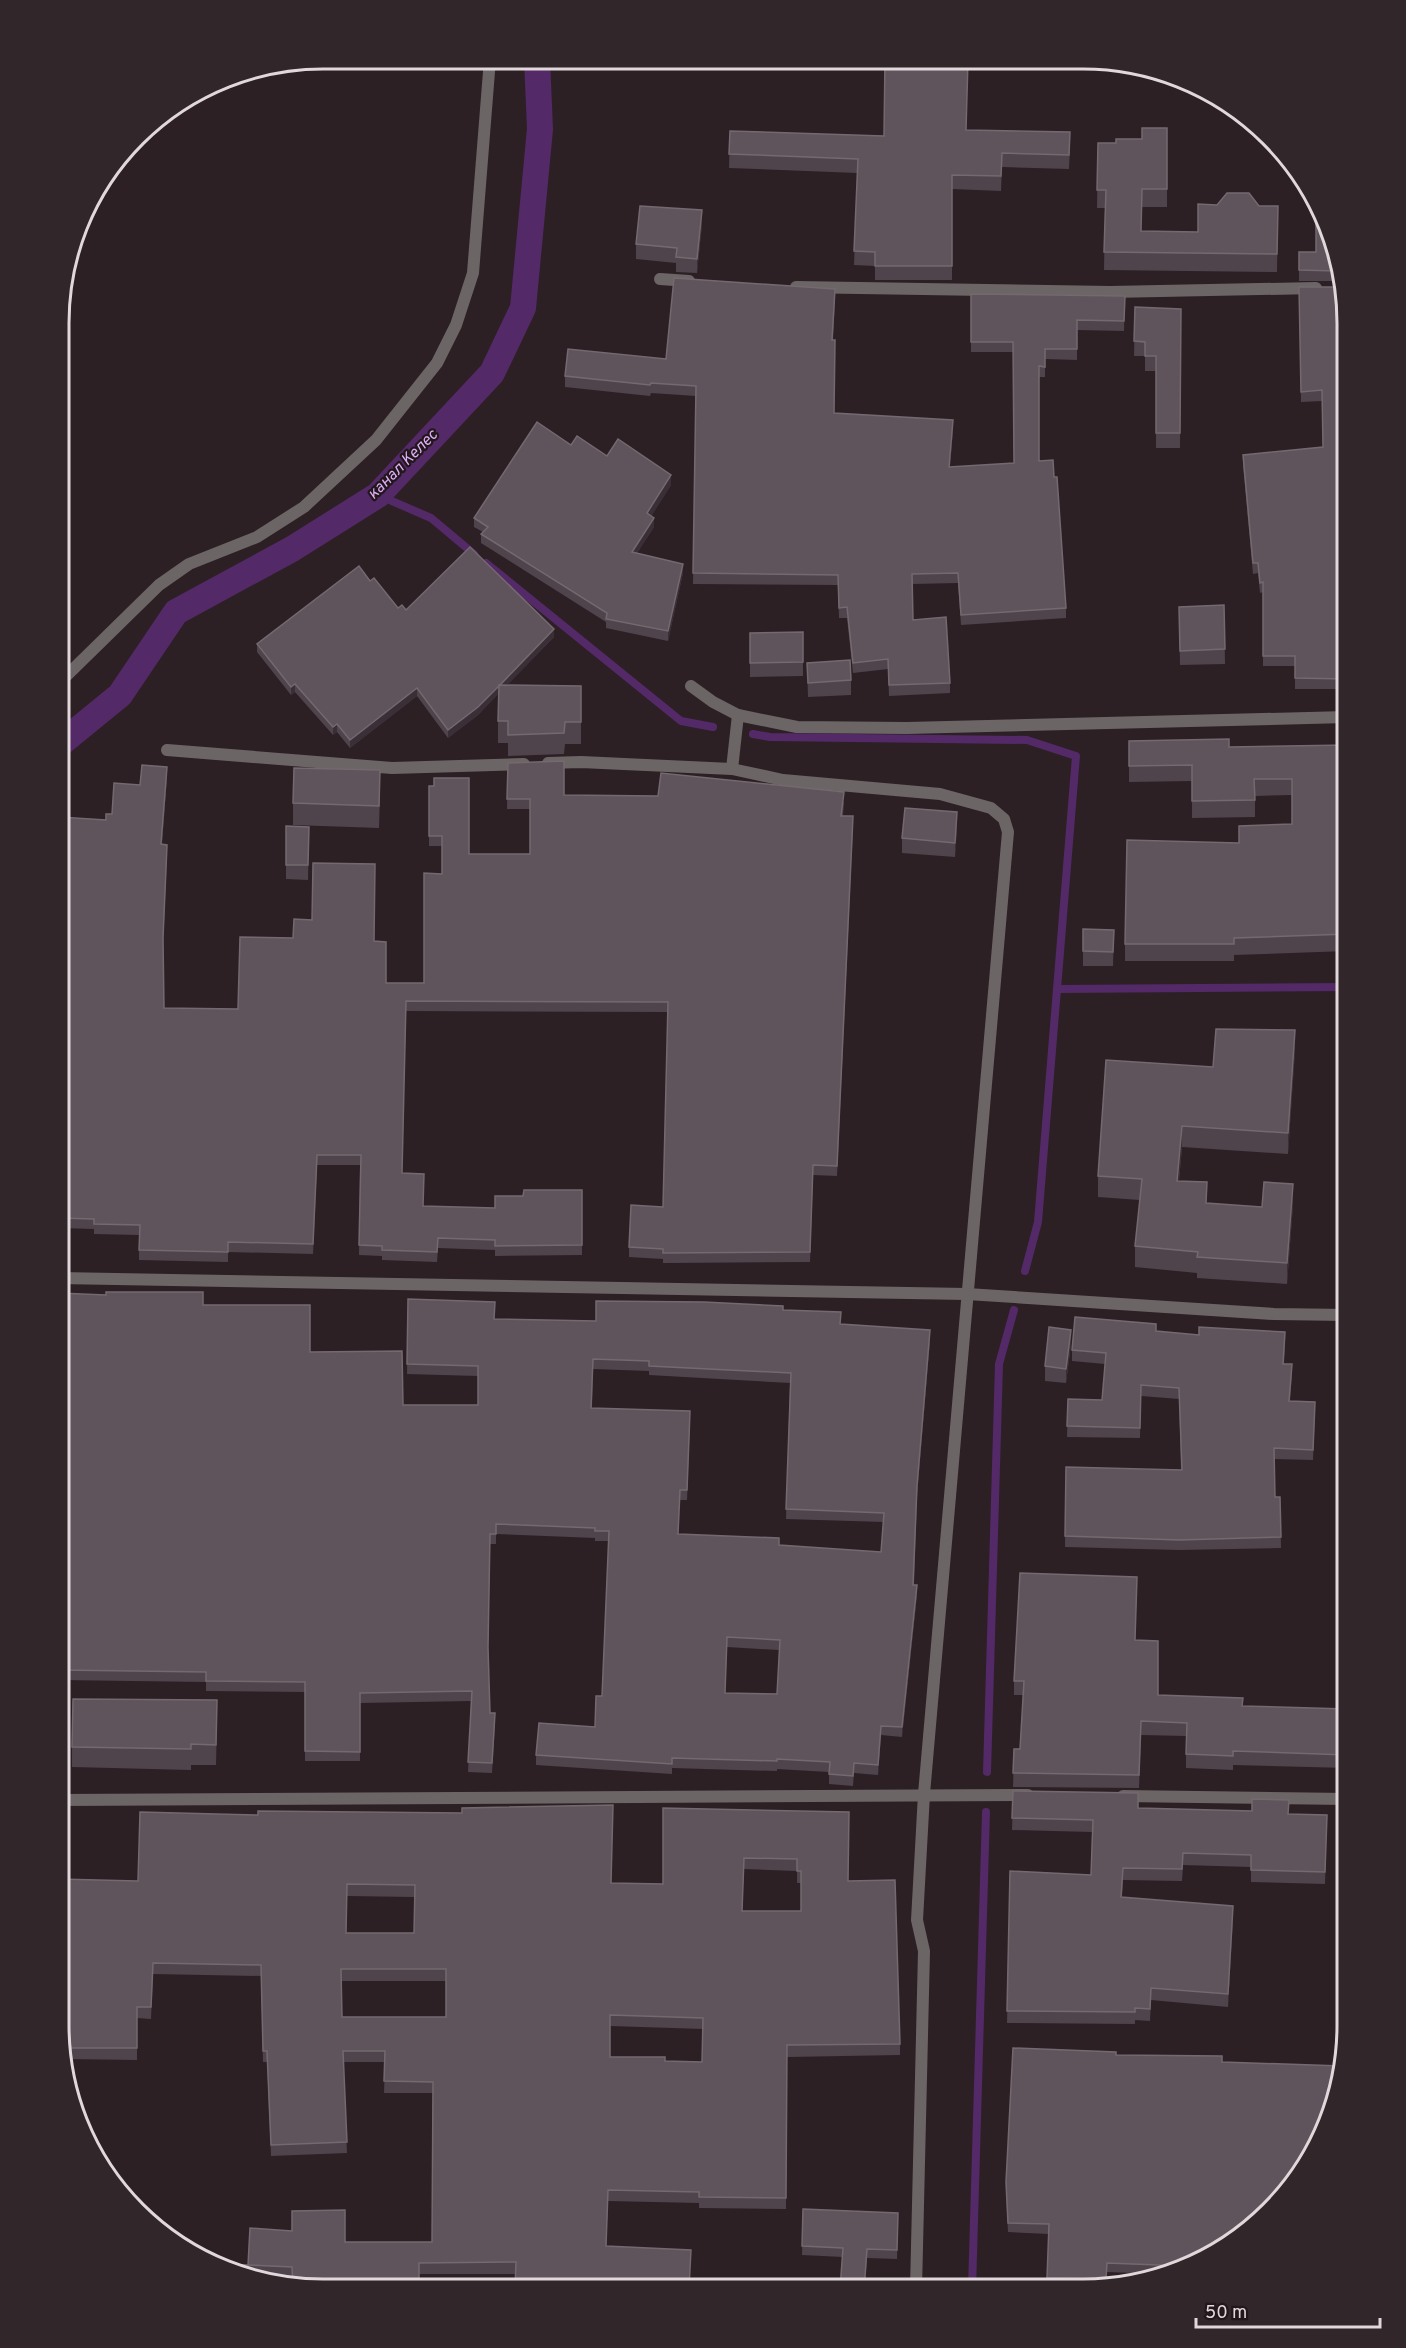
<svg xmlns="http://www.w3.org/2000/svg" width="1406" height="2348" viewBox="0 0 1406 2348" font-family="Overpass,sans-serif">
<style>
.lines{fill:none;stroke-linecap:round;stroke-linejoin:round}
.stream{stroke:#542967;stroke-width:8}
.canal{stroke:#542967;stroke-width:26}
.street{stroke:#6c6565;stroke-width:12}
.wall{fill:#4f444c;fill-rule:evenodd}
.shaded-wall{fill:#3a2f36}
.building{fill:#5f545b;stroke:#73696f;stroke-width:1.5;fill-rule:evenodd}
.labels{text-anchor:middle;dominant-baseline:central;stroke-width:4.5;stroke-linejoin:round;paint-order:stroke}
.water-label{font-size:16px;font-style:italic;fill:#dfaef8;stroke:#22171b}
.rim{fill:none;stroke:#e1d8db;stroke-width:3}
</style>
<rect width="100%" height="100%" fill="#2c2025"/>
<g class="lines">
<g class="stream">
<polyline points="378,495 431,518 474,554"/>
<polyline points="486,563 681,721 713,727"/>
<polyline points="753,734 770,737 1027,740 1076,756 1038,1222 1025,1271"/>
<polyline points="1057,989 1347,987"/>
<polyline points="987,1772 999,1364 1014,1310"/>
<polyline points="972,2289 986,1812"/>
</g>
<polyline class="canal" points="60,744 120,695 176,612 292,549 378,495 492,373 523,308 540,129 537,59"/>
<g class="street">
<polyline points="660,279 689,281"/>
<polyline points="796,287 1110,292 1316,288"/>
<polyline points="60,682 159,585 189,564 257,537 304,507 376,440 437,363 456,325 473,273 490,59"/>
<polyline points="691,686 713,702 738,715 797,727 907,728 1347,717"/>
<polyline points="167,750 392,768 524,764"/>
<polyline points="548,763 581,762 732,769 783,780 940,794 991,808 1004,819 1008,832 924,1794 917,1920 924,1951 916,2289"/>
<polyline points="732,769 738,715"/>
<polyline points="59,1278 967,1294 1274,1314 1347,1315"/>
<polyline points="1123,1796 1347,1799"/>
<polyline points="59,1800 1028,1795"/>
</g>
</g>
<g class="wall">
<polygon points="882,60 968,60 966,130 1070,146 1069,169 1002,167 1001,191 952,189 952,280 875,280 875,266 854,265 857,173 729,168 730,131 884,136 885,66 882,66"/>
<polygon points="1167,128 1167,207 1142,207 1141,231 1198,232 1259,206 1278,206 1277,272 1104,270 1105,208 1097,208 1098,143 1116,143 1142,139"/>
<polygon points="1328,222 1339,281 1299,281 1299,252 1316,252"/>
<polygon points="702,224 697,273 676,272 676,263 636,259 636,244"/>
<polygon points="1299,287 1347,323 1347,689 1295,689 1295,666 1263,666 1263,592 1260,593 1258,573 1253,574 1243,465 1243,455 1323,447 1322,401 1301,402"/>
<polygon points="971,294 1125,296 1124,331 1077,330 1077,360 1045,359 1045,377 1039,377 1039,461 1054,477 1066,608 1066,618 961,625 958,583 912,584 913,620 950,683 950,693 889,696 888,669 853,673 847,618 839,618 838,585 693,584 696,396 651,393 650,396 565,387 565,376 666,359 835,299 833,340 834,413 953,430 950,467 1014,463 1013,352 971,352"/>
<polygon points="1135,307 1181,309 1180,448 1156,448 1156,371 1145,371 1145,356 1134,356"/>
<polygon points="571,445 607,456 671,485 651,516 654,527 637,553 683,573 668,641 606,628 606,622 481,543 481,534 483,532 474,527 474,518"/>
<polygon points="370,581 398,608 554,637 507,685 581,686 581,744 565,744 564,754 508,756 508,743 498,743 498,694 478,715 448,738 417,696 350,748 337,732 333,735 295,692 291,695 257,652 257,644"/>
<polygon points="1224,605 1225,664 1180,665 1179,607"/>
<polygon points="803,632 803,676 750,677 750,633"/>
<polygon points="807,663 851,680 851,695 808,697"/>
<polygon points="1129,741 1229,747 1347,745 1347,951 1234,955 1234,961 1125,961 1125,944 1239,843 1292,824 1292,795 1255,796 1255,817 1192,818 1192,781 1129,782"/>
<polygon points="508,763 564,795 844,802 843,816 853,826 837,1176 813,1175 810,1262 663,1263 663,1259 629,1257 629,1247 663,1207 668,1012 406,1011 402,1173 424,1206 495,1208 523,1196 582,1190 582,1255 495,1256 495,1250 438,1248 437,1262 382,1260 382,1256 359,1255 360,1165 317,1165 313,1254 228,1252 228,1262 139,1260 139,1235 94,1234 94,1229 60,1228 60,817 106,820 112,814 140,785 167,777 162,844 167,855 163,946 164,1008 238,1009 374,941 386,983 424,983 442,874 442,846 429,846 429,786 469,854 530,854 530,809 507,809"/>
<polygon points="380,792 379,828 293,825 293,803"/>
<polygon points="286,826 309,827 308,880 286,879"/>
<polygon points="957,827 955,857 902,853 902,838"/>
<polygon points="1083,929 1114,930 1113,966 1083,966"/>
<polygon points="1295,1051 1288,1154 1182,1147 1179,1181 1207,1203 1262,1207 1293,1205 1287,1284 1197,1278 1197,1273 1135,1267 1135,1246 1140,1200 1098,1197 1098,1176 1213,1067"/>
<path d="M59,1293l144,12 107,47 93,53h75v-29l-71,-2 1,-75 86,20 102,2 187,-11 57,14 90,16 -13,156 -3,89 3,10 -15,142 -21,-2 -3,40 -24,-2 -1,13 -24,-2v-12l-52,-3v2l-105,-3v6l-136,-9v-10l59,-28 7,-31 7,-155h-14v-3l-99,-4v10h-6l-2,107 2,62 5,10 -3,50 -24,-1 3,-71 -111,2v58h-55v-69l-99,-1v-9l-147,-2zM593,1369l56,2v4l141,8 -4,136 98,3 -3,30 -102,-7 -101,-11 2,-34h7l3,-79 -98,-13zM727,1647l52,3 -2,44 -52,-1z"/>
<polygon points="1156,1331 1285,1343 1284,1364 1292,1375 1290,1401 1315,1412 1313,1460 1274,1459 1275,1497 1280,1497 1281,1548 1179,1550 1065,1547 1066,1467 1181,1470 1179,1399 1141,1396 1140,1438 1067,1437 1068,1399 1102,1400 1105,1364 1072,1361 1072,1350"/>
<polygon points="1071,1344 1066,1383 1045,1381 1045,1366"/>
<polygon points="1137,1590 1135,1640 1158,1695 1347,1720 1347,1768 1233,1765 1233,1770 1186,1768 1186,1736 1141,1735 1139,1788 1013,1787 1014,1749 1020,1749 1023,1695 1014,1695 1014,1681"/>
<polygon points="217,1721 216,1765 191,1765 191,1770 72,1767 72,1747"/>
<polygon points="1013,1791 1138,1808 1327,1815 1325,1884 1251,1882 1251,1867 1183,1865 1182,1881 1123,1880 1122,1897 1233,1918 1228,2007 1151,2000 1150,2021 1135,2020 1135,2024 1007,2023 1010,1871 1091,1875 1092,1832 1012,1830"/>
<path d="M849,1812l-1,69 52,163v11l-113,2 -1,152 -87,-1v-5l-91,-2 -2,45 85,16 -176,12h-96l-127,5 -44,-3v-11l97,-23h87l1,-149h-49l1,-31h-42l4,91 -76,3 -4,-94h-4l-2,-86 -108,-2 -2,45 -14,-1v42l-72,-1 -7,-34 80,-144 473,2 52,1zM744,1869l53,2v12h4v28h-59zM347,1896l67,1v36h-68zM342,1981h104v36h-104zM610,2026l93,3 -1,33 -37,-1 -55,-4z"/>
<polygon points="1116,2055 1222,2056 1184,2270 1160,2274 1107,2272 1107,2285 1089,2289 1047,2288 1049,2234 1008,2232 1006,2191"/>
<polygon points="803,2209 898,2222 897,2259 867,2258 865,2289 840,2289 843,2257 802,2255"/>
</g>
<g class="shaded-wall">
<polygon points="702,210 702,224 697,273 697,259"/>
<polygon points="953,420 953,430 949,477 949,467"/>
<polygon points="671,475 671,485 647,523 647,513"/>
<polygon points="654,518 654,527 632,561 632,552"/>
<polygon points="683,564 683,573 668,641 668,631"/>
<polygon points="554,629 554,637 478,715 448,738 448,730"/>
<polygon points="295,684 295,692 291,695 291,687"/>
<polygon points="417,688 417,696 350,748 350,740"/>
<polygon points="337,724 337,732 333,735 333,727"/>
<polygon points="167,767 167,777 161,854 161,844"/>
<polygon points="957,812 957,827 955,857 955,843"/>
<polygon points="1295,1030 1295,1051 1288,1154 1288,1133"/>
<polygon points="1182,1126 1182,1147 1177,1202 1177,1181"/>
<polygon points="1293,1184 1293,1205 1287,1284 1287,1263"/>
<polygon points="930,1330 930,1340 917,1496 917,1486"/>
<polygon points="1071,1330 1071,1344 1066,1383 1066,1369"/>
<polygon points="917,1585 917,1595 902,1737 902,1727"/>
<polygon points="1141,1721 1141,1735 1139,1788 1139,1775"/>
<polygon points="881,1726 881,1735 878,1775 878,1765"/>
<polygon points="1233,1906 1233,1918 1228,2007 1228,1994"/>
</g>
<g class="building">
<polygon points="885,60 968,60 966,130 1070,132 1069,155 1002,153 1001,176 952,175 952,266 875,266 875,252 854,251 858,159 729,154 730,131 884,136"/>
<polygon points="1142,128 1167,128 1167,189 1142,189 1141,231 1198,232 1198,204 1217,205 1227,193 1249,193 1259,206 1278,206 1277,254 1104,252 1106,190 1097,190 1098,143 1116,143 1116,139 1142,139"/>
<polygon points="1316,203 1328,222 1337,271 1299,270 1299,252 1316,252"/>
<polygon points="640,206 702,210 697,259 676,257 677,248 636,244"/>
<polygon points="674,278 835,289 832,340 835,340 834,413 953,420 949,467 1014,463 1013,342 971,342 971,294 1125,296 1124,321 1077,320 1077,349 1045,349 1045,367 1039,366 1039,461 1053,460 1054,477 1057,477 1066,608 961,615 958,573 912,574 913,620 946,617 950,683 889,685 888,659 853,663 847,607 839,608 838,575 693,573 696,386 651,383 650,385 565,376 568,349 666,359"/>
<polygon points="1299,287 1340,287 1347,323 1347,679 1295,678 1295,656 1263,656 1263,582 1260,583 1258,563 1253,563 1243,455 1323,447 1322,390 1301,392"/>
<polygon points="1135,307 1181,309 1180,433 1156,433 1156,356 1145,356 1145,342 1134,341"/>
<polygon points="537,422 571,445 577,436 607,456 618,439 671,475 647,513 654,518 632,552 683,564 668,631 606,619 607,613 481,534 488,527 474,518"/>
<polygon points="470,547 554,629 500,685 499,685 499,686 478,707 448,730 417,688 350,740 337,724 333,727 295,684 291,687 257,644 359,566 370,581 374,578 398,608 402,605 406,610"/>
<polygon points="1224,605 1225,649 1180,651 1179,607"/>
<polygon points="803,632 803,662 750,663 750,633"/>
<polygon points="850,660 851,680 808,683 807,663"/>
<polygon points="499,685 581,686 581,722 565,722 564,733 508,735 508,721 498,721"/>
<polygon points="1229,739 1229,747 1347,745 1347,934 1234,938 1234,944 1125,944 1127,840 1239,843 1239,826 1292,824 1292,779 1254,779 1255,800 1192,801 1192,765 1129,766 1129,741"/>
<polygon points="564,761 564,795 658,796 661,773 844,792 841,816 853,816 837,1166 813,1165 810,1252 663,1253 663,1249 629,1247 631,1205 663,1207 668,1002 406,1001 402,1173 424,1174 423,1206 495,1208 495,1196 523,1196 524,1190 582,1190 582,1245 495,1246 495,1240 438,1238 437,1252 382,1250 382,1246 359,1245 361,1155 317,1155 313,1244 228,1242 228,1252 139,1250 140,1225 94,1224 94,1219 60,1218 60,817 106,820 106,814 112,814 114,783 140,785 142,765 167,767 161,844 167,845 163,938 164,1008 238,1009 240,937 293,938 294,919 312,920 313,863 375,864 374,941 386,942 386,983 424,983 424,873 442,874 442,836 429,836 429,786 434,786 434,778 469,778 469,854 530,854 530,799 507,799 508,763"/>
<polygon points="294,768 380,770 379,806 293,803"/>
<polygon points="905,808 957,812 955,843 902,838"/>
<polygon points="286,826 309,827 308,865 286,865"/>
<polygon points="1083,929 1114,930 1113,952 1083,951"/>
<polygon points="1216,1029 1295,1030 1288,1133 1182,1126 1177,1181 1207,1182 1206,1203 1262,1207 1264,1182 1293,1184 1287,1263 1197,1257 1198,1252 1135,1246 1142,1179 1098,1176 1106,1060 1213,1067"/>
<path d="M106,1292h97v13h107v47l92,-1 1,54h75v-39l-71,-2 1,-65 87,3 -1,17 102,2v-20l108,1 79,4v4l58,2 -1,12 90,6 -13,156 -4,99h4l-15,142 -21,-1 -3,39 -24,-2 -1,13 -24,-2 1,-12 -53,-3v2l-105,-3v6l-136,-9 3,-32 56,4 1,-31h6l7,-165h-14v-3l-99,-4v10h-6l-2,113 2,66h5l-3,50 -24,-1 4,-71 -112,2v59l-55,-1v-69l-99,-1v-9l-147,-2v-377l47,2zM593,1359l56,2v5l142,7 -5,136 98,4 -3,39 -102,-7v-7l-101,-4 2,-44h7l3,-79 -99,-3zM727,1637l53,3 -3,54 -52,-1z"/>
<polygon points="1075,1317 1156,1324 1156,1331 1199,1335 1199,1327 1285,1332 1283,1364 1292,1364 1289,1401 1315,1402 1313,1450 1274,1448 1275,1497 1280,1497 1281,1537 1179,1540 1065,1536 1066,1467 1182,1470 1179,1388 1141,1385 1140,1428 1067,1426 1068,1399 1102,1400 1106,1353 1072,1350"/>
<polygon points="1049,1327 1071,1330 1066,1369 1045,1366"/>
<polygon points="1020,1573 1137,1577 1135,1640 1158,1641 1158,1695 1243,1698 1242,1706 1346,1709 1347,1755 1233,1751 1233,1756 1186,1754 1187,1723 1141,1721 1139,1775 1013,1773 1014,1749 1020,1749 1024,1681 1014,1681"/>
<polygon points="73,1699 217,1700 216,1745 191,1744 191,1749 72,1747"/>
<polygon points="1013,1791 1138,1793 1138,1808 1252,1811 1252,1799 1289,1800 1288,1814 1327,1815 1325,1872 1251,1870 1251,1855 1183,1853 1182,1869 1123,1868 1121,1897 1233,1906 1228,1994 1151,1988 1150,2009 1135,2008 1135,2012 1007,2011 1010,1871 1091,1875 1093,1820 1012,1818"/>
<path d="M613,1805l-2,78 52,1v-76l186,4 -1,69 47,-1 5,164 -113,1 -1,153 -87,-1v-5l-91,-2 -2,56 85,4 -2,38h-174l1,-26 -97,1v25l-126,-1 -1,-20 -44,-2 2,-37 42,3v-20l53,-1v32h87l1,-160 -49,-1 1,-30h-42l4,91 -76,3 -4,-94h-4l-2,-86 -108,-2 -2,44h-14v41h-74l-5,-23 1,-146 79,2 2,-69 118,3v-4l204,2v-5zM744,1858l53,1v12h4v40h-59zM347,1884l68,1 -1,48h-68zM341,1969h105v48h-104zM610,2015l93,3 -1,44 -37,-1v-4h-55z"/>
<polygon points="1013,2048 1116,2052 1116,2055 1222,2056 1222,2062 1341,2066 1328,2126 1293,2186 1244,2235 1184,2270 1184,2266 1107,2263 1106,2279 1047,2278 1049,2224 1008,2223 1006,2182"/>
<polygon points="803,2209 898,2213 897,2250 867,2249 864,2289 840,2289 843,2248 802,2246"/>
<polygon points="213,2264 248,2265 248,2276 221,2269"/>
</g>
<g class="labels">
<g class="water-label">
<text transform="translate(403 465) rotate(-45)">канал Келес</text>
</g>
</g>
<path d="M0 0H1406V2348H0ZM323 69H1083A254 254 0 0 1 1337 323V2025A254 254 0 0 1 1083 2279H323A254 254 0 0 1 69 2025V323A254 254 0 0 1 323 69Z" fill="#31262a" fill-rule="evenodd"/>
<path class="rim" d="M323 69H1083A254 254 0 0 1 1337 323V2025A254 254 0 0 1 1083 2279H323A254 254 0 0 1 69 2025V323A254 254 0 0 1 323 69Z"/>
<path d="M1196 2318v9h184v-9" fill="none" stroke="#e1d8db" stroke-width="3"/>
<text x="1205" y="2318" font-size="18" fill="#e1d8db" stroke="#22171b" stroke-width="4.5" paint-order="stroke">50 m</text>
</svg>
